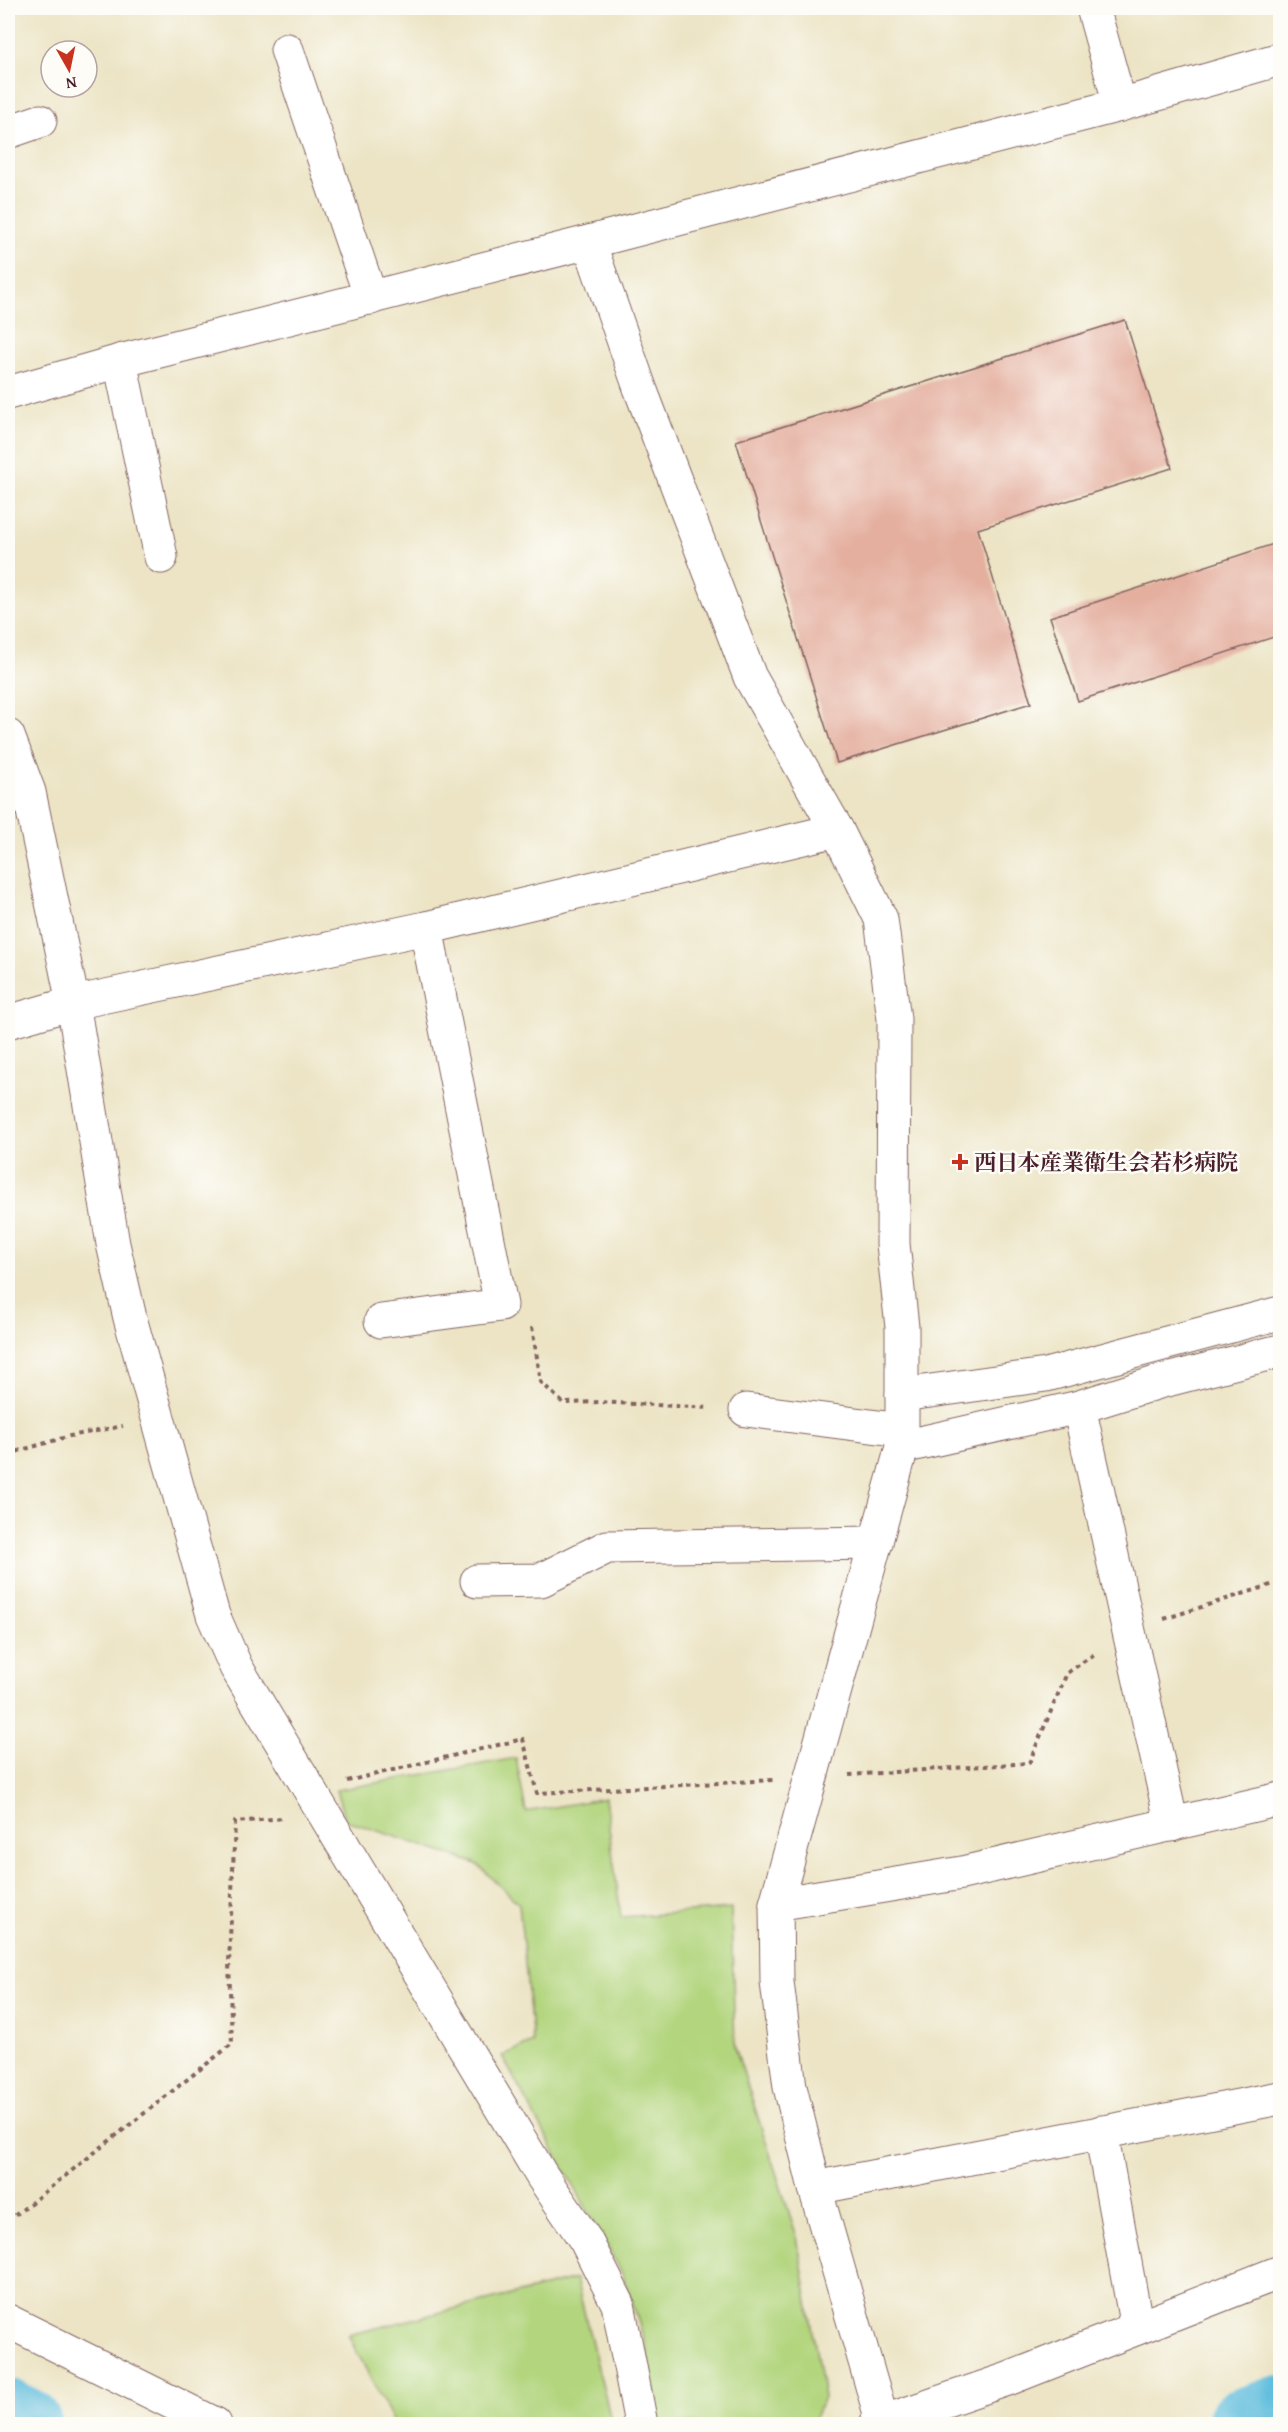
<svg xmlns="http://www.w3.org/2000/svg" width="1288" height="2432" viewBox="0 0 1288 2432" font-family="'Gentium Book Plus','Noto Serif JP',serif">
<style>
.green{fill:#b2d57e;stroke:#7e7a54;stroke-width:1.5}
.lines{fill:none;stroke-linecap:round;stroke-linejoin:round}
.river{stroke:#5ebddd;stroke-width:72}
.building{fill:#e4af9f}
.minor-casing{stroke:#836461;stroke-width:35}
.tertiary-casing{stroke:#836461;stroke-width:35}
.path{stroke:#836461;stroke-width:4;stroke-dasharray:4.5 4.5;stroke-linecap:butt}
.minor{stroke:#fff;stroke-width:33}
.tertiary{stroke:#fff;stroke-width:33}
.poi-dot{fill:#c8321e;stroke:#fdfcf7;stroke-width:2}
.labels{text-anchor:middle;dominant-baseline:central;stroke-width:5;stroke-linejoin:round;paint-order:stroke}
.poi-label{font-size:22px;font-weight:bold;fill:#4a1f2b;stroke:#fdfcf7;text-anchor:start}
</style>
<rect width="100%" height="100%" fill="#fdfcf7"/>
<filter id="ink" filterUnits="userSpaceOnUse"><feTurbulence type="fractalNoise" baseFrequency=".0167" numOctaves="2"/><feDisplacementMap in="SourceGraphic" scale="12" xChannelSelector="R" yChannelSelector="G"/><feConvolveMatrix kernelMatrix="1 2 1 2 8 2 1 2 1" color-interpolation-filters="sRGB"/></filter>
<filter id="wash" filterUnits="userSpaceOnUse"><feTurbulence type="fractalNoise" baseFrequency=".008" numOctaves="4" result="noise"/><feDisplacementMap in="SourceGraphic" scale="24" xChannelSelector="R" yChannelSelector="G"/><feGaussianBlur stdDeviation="1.35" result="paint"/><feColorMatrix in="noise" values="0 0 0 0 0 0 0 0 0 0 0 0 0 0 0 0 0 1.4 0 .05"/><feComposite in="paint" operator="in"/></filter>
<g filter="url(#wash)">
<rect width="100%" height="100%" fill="#ece4c5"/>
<g class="green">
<polygon points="516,1758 526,1812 605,1798 621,1917 731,1909 735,2047 797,2237 824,2398 812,2424 660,2424 647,2348 623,2275 502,2056 533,2042 519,1904 477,1864 345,1820 336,1790"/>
<polygon points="576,2279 612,2424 395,2424 348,2335"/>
</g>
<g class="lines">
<g class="river">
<polyline points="8,2415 26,2424"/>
<polyline points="1243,2424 1280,2411"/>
</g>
</g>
<g id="blocks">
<g class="building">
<polygon points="1125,320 1172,468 978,529 1031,703 837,763 736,441"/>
<polygon points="1280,542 1280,635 1078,701 1050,617"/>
</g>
</g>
</g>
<g filter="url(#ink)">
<use href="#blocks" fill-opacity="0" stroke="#836461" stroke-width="1.5"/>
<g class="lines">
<defs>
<g id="minor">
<polyline points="1093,8 1120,105"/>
<polyline points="287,50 371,298"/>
<polyline points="8,132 40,121"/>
<polyline points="120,361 161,557"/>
<polyline points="8,393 120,361 589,242"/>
<polyline points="8,736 29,792 73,1003 113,1244 130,1318 213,1615 236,1667 542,2176 586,2241 618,2304 641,2424"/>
<polyline points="8,1022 73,1003 426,928 837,830"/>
<polyline points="381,1321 501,1305 426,928"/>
<polyline points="902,1395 1046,1375 1280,1313"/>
<polyline points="1079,1407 1172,1825"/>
<polyline points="746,1410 902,1430"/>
<polyline points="902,1447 1079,1407 1159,1382 1280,1351"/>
<polyline points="477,1581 541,1580 607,1547 876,1543"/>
<polyline points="776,1904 962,1873 1280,1799"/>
<polyline points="1101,2132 1137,2328"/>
<polyline points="815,2188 1280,2098"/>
<polyline points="8,2321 215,2424"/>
<polyline points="876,2424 1008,2379 1280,2272"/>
</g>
<polyline id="tertiary" points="883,2424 815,2188 790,2087 777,1982 776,1904 902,1447 902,1327 893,1244 894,1019 881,919 837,830 750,677 640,388 589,242 1120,105 1280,59"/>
</defs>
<use href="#minor" class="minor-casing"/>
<use href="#tertiary" class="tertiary-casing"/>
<g class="path">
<polyline points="532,1327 541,1382 563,1403 600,1402 709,1408"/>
<polyline points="8,1454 70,1436 123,1426"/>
<polyline points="1164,1619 1280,1582"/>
<polyline points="849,1775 1029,1763 1067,1673 1096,1653"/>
<polyline points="347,1781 523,1739 537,1793 773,1780"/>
<polyline points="8,2221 232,2044 229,1963 235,1822 285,1818"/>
</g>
<use href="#minor" class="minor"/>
<use href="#tertiary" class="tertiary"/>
</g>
</g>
<path class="poi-dot" d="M957 1153h6v6h6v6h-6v6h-6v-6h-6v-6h6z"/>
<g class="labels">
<g class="poi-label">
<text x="974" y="1162">西日本産業衛生会若杉病院</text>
</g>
</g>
<rect width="1288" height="2432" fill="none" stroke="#fdfcf7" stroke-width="30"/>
<g transform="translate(69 69) rotate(171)"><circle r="28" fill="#fdfcf7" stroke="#b5a4a5" stroke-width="1.5"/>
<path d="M0-4.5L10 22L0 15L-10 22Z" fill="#c8321e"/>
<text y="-9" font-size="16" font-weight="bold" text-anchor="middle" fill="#4a1f2b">N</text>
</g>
</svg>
